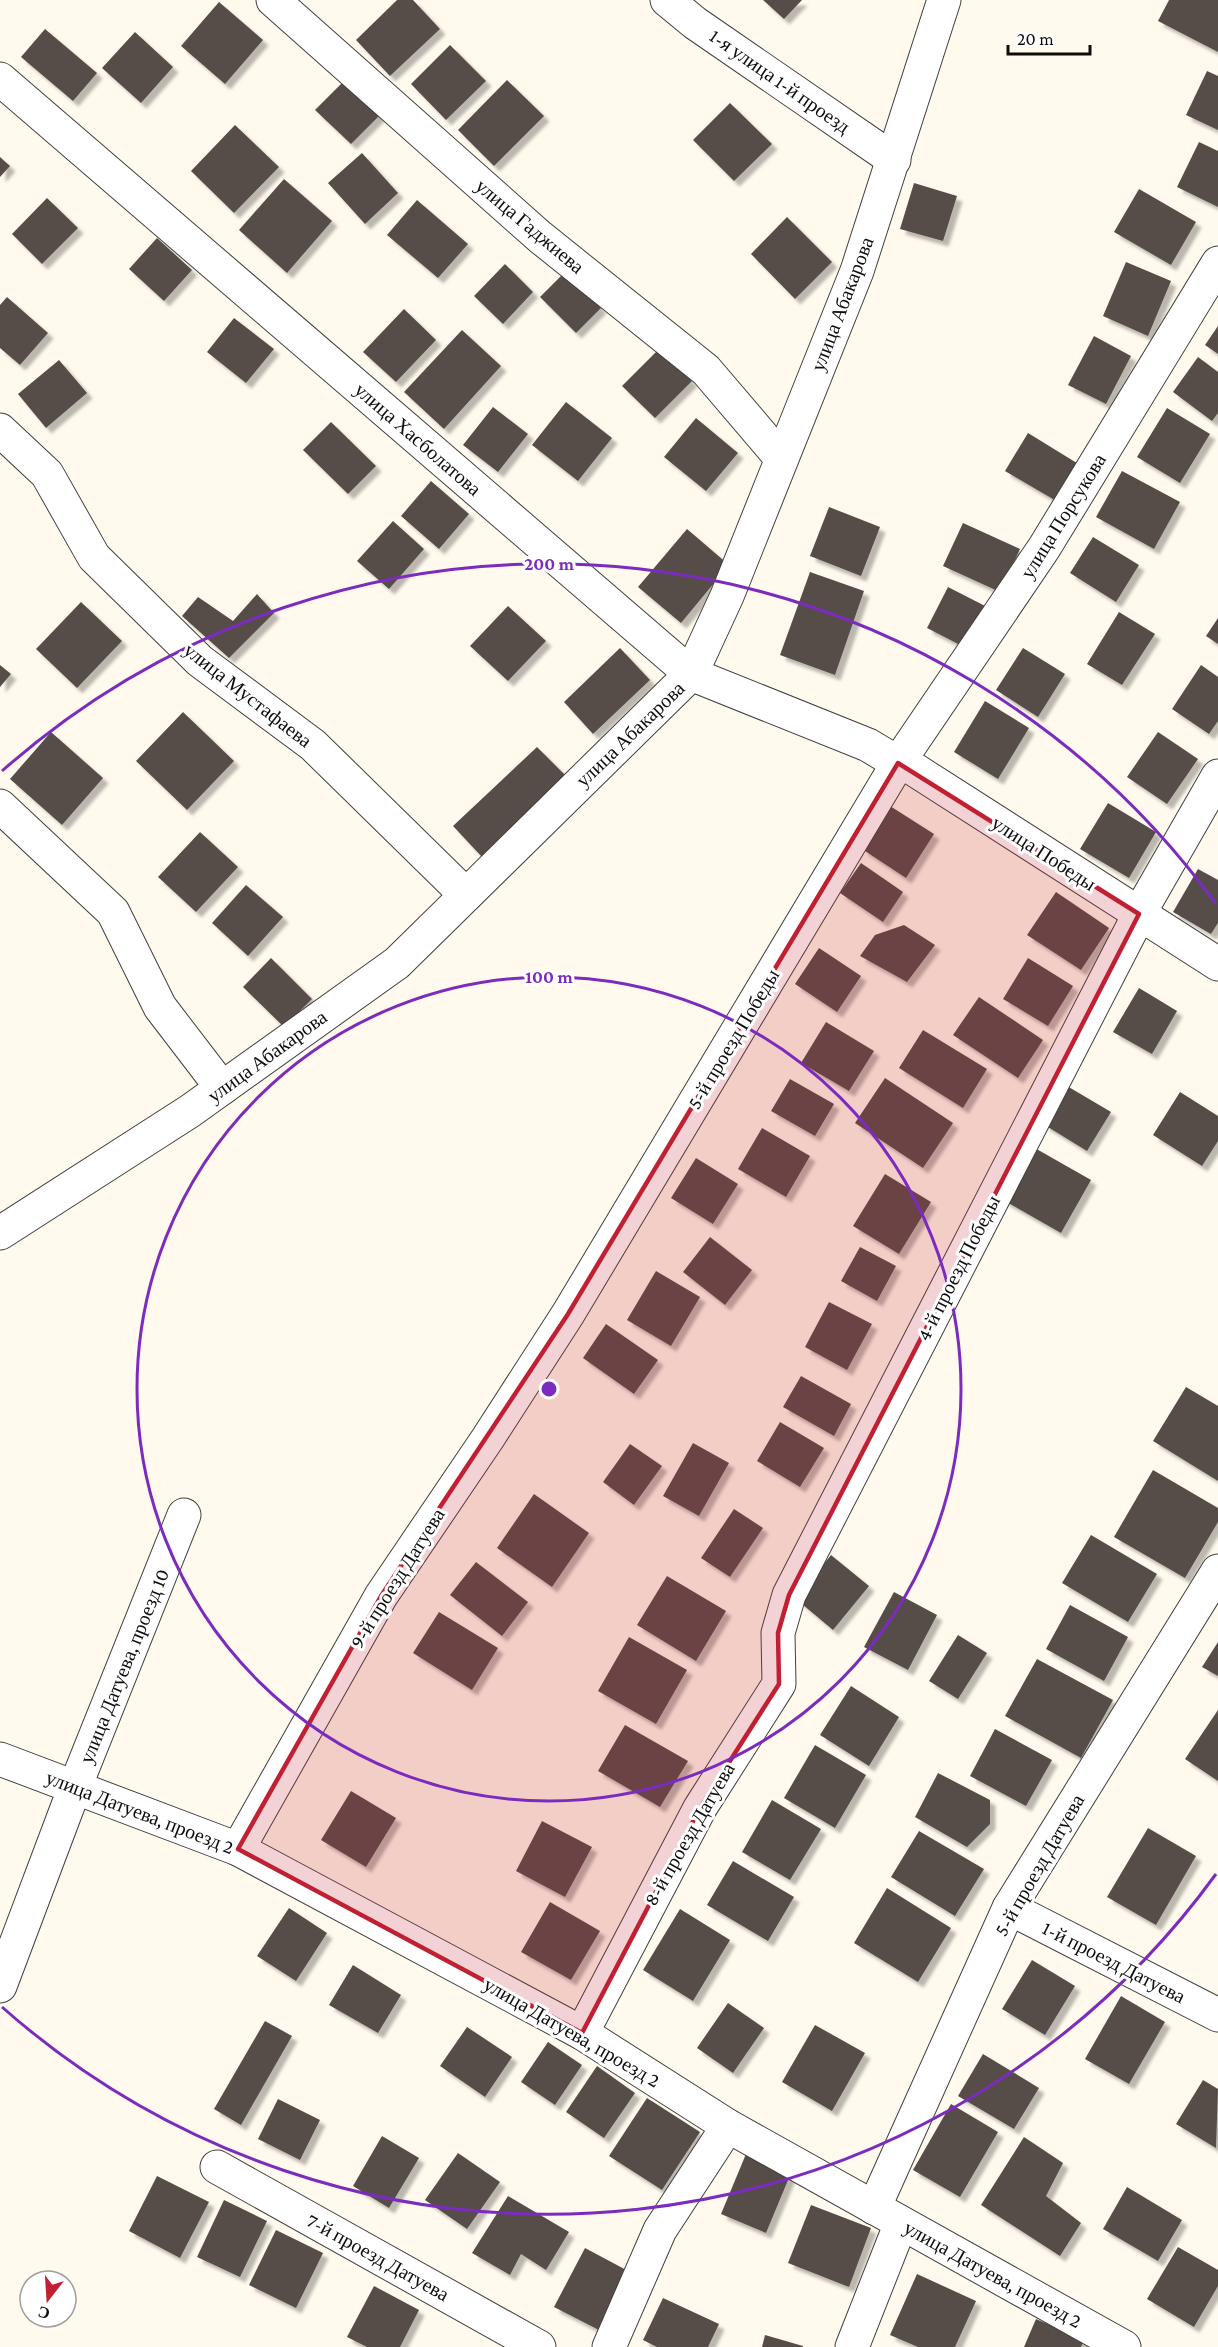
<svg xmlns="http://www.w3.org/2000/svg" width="1218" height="2347" viewBox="0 0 1218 2347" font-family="'Crimson Pro',serif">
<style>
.building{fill:#564d49;filter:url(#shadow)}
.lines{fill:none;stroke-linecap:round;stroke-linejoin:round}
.minor-casing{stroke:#404040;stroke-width:35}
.minor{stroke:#fff;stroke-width:33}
.marked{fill:#c12033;fill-opacity:0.2;stroke:#c12033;stroke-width:4.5;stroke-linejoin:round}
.ring{fill:none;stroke:#7b2cbf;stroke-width:3}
.labels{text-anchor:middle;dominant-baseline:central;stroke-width:6;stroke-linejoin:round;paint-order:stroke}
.street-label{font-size:20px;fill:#0d0d0d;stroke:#fff}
.centre{fill:#7b2cbf;stroke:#fff;stroke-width:3}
.ring-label{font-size:18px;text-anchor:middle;font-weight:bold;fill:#7b2cbf;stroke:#fff;stroke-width:6;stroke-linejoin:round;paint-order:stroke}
</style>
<defs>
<filter id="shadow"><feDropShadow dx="5.5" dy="5.5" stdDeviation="1.5" flood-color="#0004"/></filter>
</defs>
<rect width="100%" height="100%" fill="#fffaed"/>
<g class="building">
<polygon points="397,0 413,0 440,29 390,76 356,40"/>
<polygon points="763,0 802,0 784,19"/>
<polygon points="1169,0 1218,0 1218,52 1158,21"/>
<polygon points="219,2 263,40 225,84 181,46"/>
<polygon points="45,29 97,73 73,101 21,57"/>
<polygon points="135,32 173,67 141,103 102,68"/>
<polygon points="450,45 486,81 446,120 411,84"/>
<polygon points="1207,71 1218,76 1218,130 1186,115"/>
<polygon points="345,80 381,114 351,144 315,110"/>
<polygon points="507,80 544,116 494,166 458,130"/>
<polygon points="730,103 772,144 734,181 693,140"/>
<polygon points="235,125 279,167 234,213 191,171"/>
<polygon points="1199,142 1218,151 1218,207 1177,187"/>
<polygon points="362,153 398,193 365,224 328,183"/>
<polygon points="0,157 10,166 0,177"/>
<polygon points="284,179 332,221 287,273 239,230"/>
<polygon points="914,183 957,196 943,241 900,229"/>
<polygon points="1139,189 1196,222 1171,265 1114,232"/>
<polygon points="47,198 78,228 42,264 12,234"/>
<polygon points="417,200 468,244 438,278 387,235"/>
<polygon points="787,217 832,262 795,299 751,254"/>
<polygon points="157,238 192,270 164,301 129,269"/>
<polygon points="1126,262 1171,281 1148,336 1103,316"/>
<polygon points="505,264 533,292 503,324 474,296"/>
<polygon points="565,272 601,308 576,333 540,297"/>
<polygon points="7,297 48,333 20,365 0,348 0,305"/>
<polygon points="404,309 436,340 396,382 363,352"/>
<polygon points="234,318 274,349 246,383 207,352"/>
<polygon points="1218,326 1218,354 1205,345"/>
<polygon points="462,330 501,366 444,429 404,392"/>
<polygon points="1094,336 1131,356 1106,404 1068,385"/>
<polygon points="659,349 692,381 655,418 622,386"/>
<polygon points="1198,357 1218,372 1218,413 1212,421 1173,392"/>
<polygon points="59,360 87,393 46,428 18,394"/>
<polygon points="566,402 612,438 578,481 532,445"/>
<polygon points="493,407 528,434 498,472 463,445"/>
<polygon points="1167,408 1210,434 1180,483 1137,457"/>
<polygon points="696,418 738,453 706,491 664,457"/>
<polygon points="331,422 376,466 348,494 303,450"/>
<polygon points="1028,433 1080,465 1058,502 1005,471"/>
<polygon points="1122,471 1180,502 1154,549 1096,517"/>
<polygon points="431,481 469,514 439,549 401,516"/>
<polygon points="829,507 880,527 861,576 810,556"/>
<polygon points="393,521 424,549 389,589 357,561"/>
<polygon points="963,523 1020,549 1000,592 943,566"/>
<polygon points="687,529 729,565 681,623 638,587"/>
<polygon points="1093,537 1139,565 1116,602 1070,573"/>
<polygon points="810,572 864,591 835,675 780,655"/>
<polygon points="948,587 989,608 968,649 927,628"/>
<polygon points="257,594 274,613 229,658 182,616 198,597 233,621"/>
<polygon points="81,602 122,641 77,688 36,649"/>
<polygon points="508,606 546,641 508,681 470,646"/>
<polygon points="1119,612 1155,634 1122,685 1087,664"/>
<polygon points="1218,618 1218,644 1206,636"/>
<polygon points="620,648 650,680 593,734 564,702"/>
<polygon points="1023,648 1065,674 1038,717 996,690"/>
<polygon points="0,665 11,674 0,687"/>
<polygon points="1201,665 1218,677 1218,721 1209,734 1172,709"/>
<polygon points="985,701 1029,728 998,779 954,752"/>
<polygon points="183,712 234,761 187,810 136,761"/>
<polygon points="51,732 103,778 62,825 10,779"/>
<polygon points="1158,732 1198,759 1167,804 1127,777"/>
<polygon points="537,747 567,777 482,857 453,826"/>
<polygon points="1108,803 1156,832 1129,878 1080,849"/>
<polygon points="890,806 934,834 906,878 862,849"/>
<polygon points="200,832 238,867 196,912 158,877"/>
<polygon points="861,863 903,892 883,922 840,893"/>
<polygon points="1198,869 1218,880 1218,923 1211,934 1173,912"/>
<polygon points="246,885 283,917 248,956 212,923"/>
<polygon points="1056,892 1109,928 1081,970 1027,935"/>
<polygon points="904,925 935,945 907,982 860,956 875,935"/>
<polygon points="819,948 861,976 837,1012 795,984"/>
<polygon points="271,958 312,999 284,1027 243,987"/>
<polygon points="1028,958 1073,986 1048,1026 1003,999"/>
<polygon points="1139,988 1177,1011 1152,1054 1113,1032"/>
<polygon points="979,997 1043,1040 1018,1078 953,1035"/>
<polygon points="826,1022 874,1051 849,1091 801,1063"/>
<polygon points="923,1030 987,1069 963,1108 899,1068"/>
<polygon points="885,1078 953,1123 923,1168 855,1123"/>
<polygon points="790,1079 834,1104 815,1136 771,1111"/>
<polygon points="1067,1086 1111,1112 1087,1151 1043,1124"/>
<polygon points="1180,1092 1218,1116 1218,1141 1202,1166 1153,1135"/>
<polygon points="762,1128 810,1156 786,1197 738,1169"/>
<polygon points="1033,1147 1091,1180 1061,1233 1003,1200"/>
<polygon points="696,1158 738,1184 713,1224 671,1198"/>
<polygon points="885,1174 931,1202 899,1254 853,1226"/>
<polygon points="710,1237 752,1270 725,1305 683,1272"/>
<polygon points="860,1247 896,1266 877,1301 841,1281"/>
<polygon points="656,1271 700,1297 671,1346 627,1320"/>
<polygon points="829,1302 872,1324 847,1370 805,1347"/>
<polygon points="606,1324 658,1360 634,1394 583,1358"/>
<polygon points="801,1376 851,1404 834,1436 783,1407"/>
<polygon points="1186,1387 1218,1406 1218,1481 1153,1441"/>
<polygon points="780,1422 824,1448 800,1487 757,1461"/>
<polygon points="693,1443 729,1463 699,1516 663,1496"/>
<polygon points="630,1444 662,1466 634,1505 603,1482"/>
<polygon points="1153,1470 1218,1508 1218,1522 1185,1578 1114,1537"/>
<polygon points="534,1494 589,1533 552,1587 497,1548"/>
<polygon points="734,1509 763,1528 730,1577 701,1558"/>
<polygon points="1091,1535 1157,1574 1128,1622 1062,1583"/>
<polygon points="831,1555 869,1586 833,1630 796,1599"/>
<polygon points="476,1562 528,1602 502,1636 450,1595"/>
<polygon points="667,1576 726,1611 696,1661 637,1625"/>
<polygon points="894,1592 937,1615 908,1670 864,1647"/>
<polygon points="1070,1605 1128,1637 1104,1681 1046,1649"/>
<polygon points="439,1612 498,1648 472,1690 413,1653"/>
<polygon points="958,1635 987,1653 958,1699 929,1681"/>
<polygon points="629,1637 687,1670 656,1724 598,1691"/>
<polygon points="1218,1642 1218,1676 1202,1667"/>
<polygon points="1037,1659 1113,1700 1081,1758 1005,1716"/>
<polygon points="851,1686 899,1717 869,1766 820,1735"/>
<polygon points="1218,1710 1218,1781 1185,1759"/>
<polygon points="625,1725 688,1761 660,1807 598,1771"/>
<polygon points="995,1729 1052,1760 1026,1806 970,1776"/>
<polygon points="815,1745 866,1775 835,1828 784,1798"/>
<polygon points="938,1773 990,1800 990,1824 967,1847 915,1817"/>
<polygon points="351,1791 396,1818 366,1867 321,1840"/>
<polygon points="772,1800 821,1829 790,1880 742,1852"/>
<polygon points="542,1821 592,1847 565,1897 516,1871"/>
<polygon points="1148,1828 1196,1856 1156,1925 1107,1897"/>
<polygon points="919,1831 984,1869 955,1916 891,1877"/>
<polygon points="733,1861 794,1897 768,1941 707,1905"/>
<polygon points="887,1888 951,1928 918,1982 854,1943"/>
<polygon points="550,1902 600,1931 571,1980 521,1952"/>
<polygon points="289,1908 327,1933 296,1981 257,1956"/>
<polygon points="680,1909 730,1940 693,2001 643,1970"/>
<polygon points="1032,1960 1075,1986 1045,2035 1002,2009"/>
<polygon points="353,1965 401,1995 378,2033 329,2005"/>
<polygon points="1121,1996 1165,2022 1129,2084 1085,2059"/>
<polygon points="728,2003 764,2028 733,2073 697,2048"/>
<polygon points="265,2021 292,2036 241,2125 214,2109"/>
<polygon points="815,2025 865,2053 832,2111 782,2082"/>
<polygon points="467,2027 512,2057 485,2097 440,2066"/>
<polygon points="548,2042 582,2065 555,2105 521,2082"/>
<polygon points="983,2054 1039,2088 1014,2129 958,2096"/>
<polygon points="597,2066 635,2093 604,2138 566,2112"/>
<polygon points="1203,2080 1218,2089 1216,2148 1176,2124"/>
<polygon points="647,2098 700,2132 662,2190 609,2156"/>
<polygon points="278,2099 320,2120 300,2160 258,2139"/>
<polygon points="951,2104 998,2132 960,2197 913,2170"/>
<polygon points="382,2136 419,2158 389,2208 353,2186"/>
<polygon points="1024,2137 1063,2163 1046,2196 1081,2223 1060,2256 981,2205"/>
<polygon points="458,2153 500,2182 467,2229 425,2200"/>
<polygon points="746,2154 791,2173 766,2233 721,2214"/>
<polygon points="157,2176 209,2202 180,2258 129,2231"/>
<polygon points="1127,2187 1182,2220 1158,2261 1103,2229"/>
<polygon points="508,2196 569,2232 546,2270 521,2254 510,2275 472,2253"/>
<polygon points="224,2200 267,2221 240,2277 197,2257"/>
<polygon points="811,2205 871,2228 849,2287 788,2263"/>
<polygon points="276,2230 323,2253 296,2308 249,2285"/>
<polygon points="1178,2247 1218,2270 1218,2286 1194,2327 1147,2299"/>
<polygon points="585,2248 630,2272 599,2330 554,2307"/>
<polygon points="917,2274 976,2301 955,2347 918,2347 890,2335"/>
<polygon points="374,2286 419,2310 400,2347 367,2347 347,2337"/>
<polygon points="663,2298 719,2324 708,2347 657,2347 643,2340"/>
<polygon points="1036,2319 1084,2340 1081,2347 1024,2347"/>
<polygon points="765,2335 803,2346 803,2347 762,2347"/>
</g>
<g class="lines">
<defs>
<g id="minor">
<polyline points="273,0 540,237 706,370 781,458"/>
<polyline points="667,0 695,23 894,160"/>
<polyline points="0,79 691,674 868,745 898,763 912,768 1218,964"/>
<polyline points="0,430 47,474 94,557 200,661 313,745 466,895"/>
<polyline points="0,806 113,912 160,1007 222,1088"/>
<polyline points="0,1233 190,1111 397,963 691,674 727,596 857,271 944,0"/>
<polyline points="0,1759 238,1849 582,2033 728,2126 1124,2347"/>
<polyline points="238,1849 381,1596 488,1438 568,1314 898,763 1044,548 1218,263"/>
<polyline points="1009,1908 1218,2015"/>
<polyline points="0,1986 75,1787 184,1515"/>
<polyline points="582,2033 700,1808 779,1684 778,1633 789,1595 1144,905 1218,776"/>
<polyline points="217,2167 539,2347"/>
<polyline points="874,2208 1009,1908 1218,1571"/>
<polyline points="609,2347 660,2230 728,2126"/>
<polyline points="852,2347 901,2223"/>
</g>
</defs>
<use href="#minor" class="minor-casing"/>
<use href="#minor" class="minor"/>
</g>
<path class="marked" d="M898,763l241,151 -350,681 -11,38 1,51 -79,124 -118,225 -344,-184 143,-253 187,-282z"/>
<g class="ring">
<circle cx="549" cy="1389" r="412"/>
<path d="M1216 1874A825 825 0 0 1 2 2007M2 771A825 825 0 0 1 1216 904"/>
</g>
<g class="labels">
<g class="street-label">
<text transform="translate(780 81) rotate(35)">1-я улица 1-й проезд</text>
<text transform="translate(530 226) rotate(40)">улица Гаджиева</text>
<text transform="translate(842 304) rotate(-69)">улица Абакарова</text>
<text transform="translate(418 439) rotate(41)">улица Хасболатова</text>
<text transform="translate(1063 516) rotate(-58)">улица Порсукова</text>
<text transform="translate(248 695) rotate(38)">улица Мустафаева</text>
<text transform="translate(630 734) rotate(-44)">улица Абакарова</text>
<text transform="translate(1044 853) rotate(33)">улица Победы</text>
<text transform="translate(733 1039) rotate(-59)">5-й проезд Победы</text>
<text transform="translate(267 1056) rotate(-36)">улица Абакарова</text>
<text transform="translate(958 1268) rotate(-63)">4-й проезд Победы</text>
<text transform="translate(397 1578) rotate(-58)">9-й проезд Датуева</text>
<text transform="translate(124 1666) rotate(-68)">улица Датуева, проезд 10</text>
<text transform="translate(140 1812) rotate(21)">улица Датуева, проезд 2</text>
<text transform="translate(689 1834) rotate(-60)">8-й проезд Датуева</text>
<text transform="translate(1039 1865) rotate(-60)">5-й проезд Датуева</text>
<text transform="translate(1114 1962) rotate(27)">1-й проезд Датуева</text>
<text transform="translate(572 2032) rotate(30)">улица Датуева, проезд 2</text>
<text transform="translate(378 2257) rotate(29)">7-й проезд Датуева</text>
<text transform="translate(993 2274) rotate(29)">улица Датуева, проезд 2</text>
</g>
</g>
<circle cx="549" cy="1389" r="9" class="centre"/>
<g class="ring-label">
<text x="549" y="570">200 m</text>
<text x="549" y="983">100 m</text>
</g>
<g transform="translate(48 2299) rotate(197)"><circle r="28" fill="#ffffff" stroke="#9e9e9e" stroke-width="1.5"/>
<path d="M0-4.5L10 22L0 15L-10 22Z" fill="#c12033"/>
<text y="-9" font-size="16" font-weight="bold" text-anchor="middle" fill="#0d0d0d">С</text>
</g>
<path d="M1008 45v9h82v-9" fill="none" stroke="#0d0d0d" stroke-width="3"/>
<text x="1017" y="45" font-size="18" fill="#0d0d0d" stroke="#ffffff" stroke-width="4.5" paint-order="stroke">20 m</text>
</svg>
